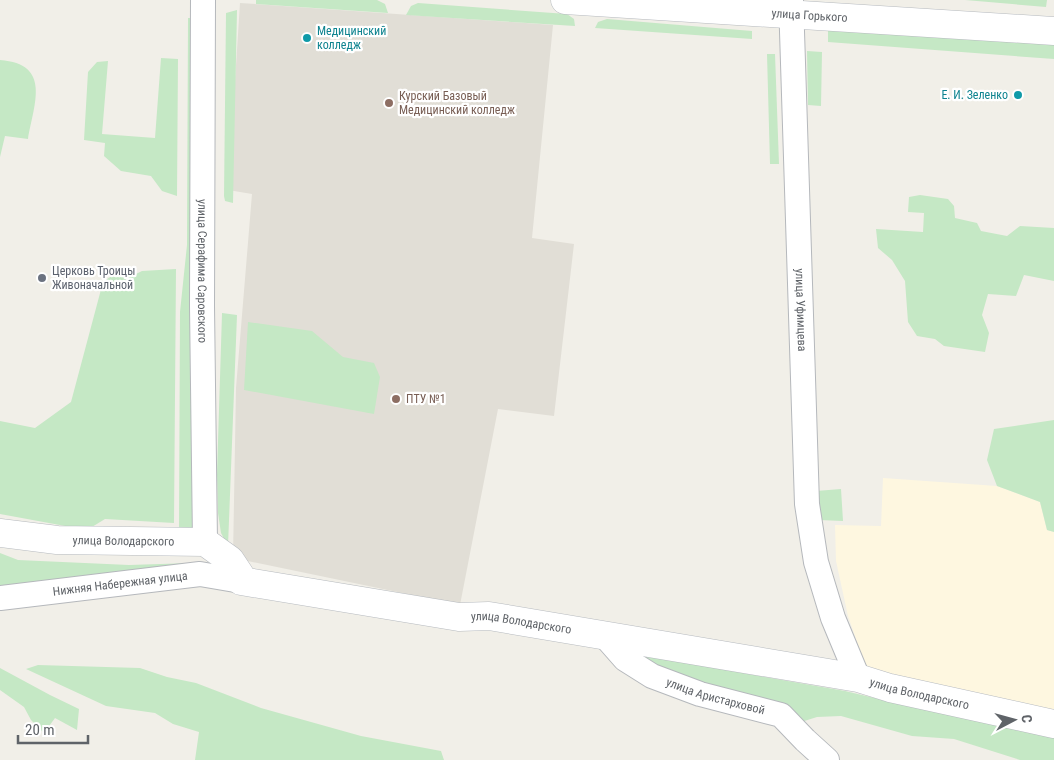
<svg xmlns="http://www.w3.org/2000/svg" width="1054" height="760" viewBox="0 0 1054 760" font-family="'Roboto Condensed',sans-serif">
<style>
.commercial{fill:#fef7e0}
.education{fill:#e1ded6}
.green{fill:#c5e8c5}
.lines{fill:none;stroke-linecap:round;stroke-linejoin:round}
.street-casing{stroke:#b5b8bc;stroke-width:26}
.secondary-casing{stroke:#b6babf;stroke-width:29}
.street{stroke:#fff;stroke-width:24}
.secondary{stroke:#fff;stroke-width:28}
.culture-dot{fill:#0f9aa8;stroke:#fff;stroke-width:2}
.education-dot{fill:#8d6e63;stroke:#fff;stroke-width:2}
.worship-dot{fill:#6b7280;stroke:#fff;stroke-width:2}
.labels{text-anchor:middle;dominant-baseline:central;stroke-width:4.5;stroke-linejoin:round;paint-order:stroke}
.street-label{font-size:12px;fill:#5f6368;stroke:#fff}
.culture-label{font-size:12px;fill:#0d838f;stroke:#fff;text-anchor:start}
.education-label{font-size:12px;fill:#785e54;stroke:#fff;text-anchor:start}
.worship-label{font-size:12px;fill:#5b616d;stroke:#fff;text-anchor:start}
</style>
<rect width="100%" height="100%" fill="#f1efe8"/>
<polygon class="commercial" points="883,478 997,486 1040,502 1047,530 1054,532 1054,735 921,709 863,695 866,668 848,616 836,561 835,525 881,526"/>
<polygon class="education" points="240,3 553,25 532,238 574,244 554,416 498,409 460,605 233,558 236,388 252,194 228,190"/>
<g class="green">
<polygon points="256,0 377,0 385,4 388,13 256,4"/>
<polygon points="965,0 1047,0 1046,7"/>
<polygon points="418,3 567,14 574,19 575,26 406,15 411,6"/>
<polygon points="237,10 233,203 225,201 224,196 226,13"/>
<polygon points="188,18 196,18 193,529 179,529 180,312 187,245"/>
<polygon points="607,19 752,31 752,39 595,28 598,22"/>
<polygon points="828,28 1054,44 1054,59 828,42"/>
<polygon points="807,51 822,52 821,106 808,105"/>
<polygon points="767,54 775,54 779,164 770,164"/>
<polygon points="161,58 178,59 177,196 162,191 151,176 121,171 104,156 105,143 84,140 88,72 97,62 108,61 102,134 155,138"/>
<path d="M0,60c52,4 34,44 28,79l-23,-3 -5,21z"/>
<polygon points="920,195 948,199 954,206 955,218 977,223 981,231 1007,236 1020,226 1054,228 1054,281 1024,275 1016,296 988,294 982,315 989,333 985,352 944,346 935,339 917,336 908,322 905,281 892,260 878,248 876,229 923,232 924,213 908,212 909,197"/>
<polygon points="176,269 174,523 105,519 87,530 0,514 0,421 35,428 71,402 103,282 113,275 134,275 142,271"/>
<polygon points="222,313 237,315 228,546 221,533 218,513 217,474"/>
<polygon points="248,322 312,331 343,357 374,363 380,377 374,414 244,390"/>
<polygon points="1054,420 1054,532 1047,530 1040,502 997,486 987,460 994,429"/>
<polygon points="841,489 843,521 819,520 816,491"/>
<polygon points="0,553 18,560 129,565 192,563 0,586"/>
<polygon points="634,654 845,691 921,709 1054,735 1054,760 1020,760 954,739 912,736 841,716 817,717 798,723 657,671"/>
<polygon points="38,665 140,668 167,677 196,683 261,708 361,736 441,751 444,760 195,760 199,732 173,724 155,713 106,706 26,669"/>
<polygon points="0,668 50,695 79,709 77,730 55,718 44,733 31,720 24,707 0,690"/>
</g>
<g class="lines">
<defs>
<g id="street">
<path id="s1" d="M203,0l-1,306 3,236"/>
<path id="s2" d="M791,0l16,504 9,58 17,56 25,60"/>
<path id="s3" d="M0,598l200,-24 41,7"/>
<path id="s4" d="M603,634l22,25 27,17 48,18 81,21 24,25 22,20"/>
</g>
<g id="secondary">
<path id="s5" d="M565,0l489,31"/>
<path id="s6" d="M0,533l57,7 148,2 25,18 10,15 1,6 218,36 30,-1 369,62 32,10 164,36"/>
</g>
</defs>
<use href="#street" class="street-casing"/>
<use href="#secondary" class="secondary-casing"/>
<use href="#street" class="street"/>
<use href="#secondary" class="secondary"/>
</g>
<g class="culture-dot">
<circle cx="307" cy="38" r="5"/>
<circle cx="1018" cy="95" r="5"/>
</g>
<g class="education-dot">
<circle cx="389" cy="103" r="5"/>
<circle cx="396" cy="399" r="5"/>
</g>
<circle class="worship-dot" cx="42" cy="278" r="5"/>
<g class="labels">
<g class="street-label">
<text stroke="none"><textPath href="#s5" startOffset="245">улица Горького</textPath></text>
<text stroke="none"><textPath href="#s1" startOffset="271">улица Серафима Саровского</textPath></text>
<text stroke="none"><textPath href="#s2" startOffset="310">улица Уфимцева</textPath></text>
<text stroke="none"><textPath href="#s6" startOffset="124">улица Володарского</textPath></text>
<text stroke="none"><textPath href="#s3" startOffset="121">Нижняя Набережная улица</textPath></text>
<text stroke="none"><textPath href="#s6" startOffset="544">улица Володарского</textPath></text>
<text stroke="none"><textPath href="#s6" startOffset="949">улица Володарского</textPath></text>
<text stroke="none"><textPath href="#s4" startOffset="132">улица Аристарховой</textPath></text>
</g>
<g class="culture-label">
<text x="317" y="31">Медицинский<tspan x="317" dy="14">колледж</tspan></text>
<text x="1008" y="95" text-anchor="end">Е. И. Зеленко</text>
</g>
<g class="education-label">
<text x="399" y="96">Курский Базовый<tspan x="399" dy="14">Медицинский колледж</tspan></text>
<text x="406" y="399">ПТУ №1</text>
</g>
<g class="worship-label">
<text x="52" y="271">Церковь Троицы<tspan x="52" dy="14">Живоначальной</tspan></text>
</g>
</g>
<g transform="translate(1014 720) rotate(84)" stroke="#ffffff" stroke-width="4" paint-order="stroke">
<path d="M0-4L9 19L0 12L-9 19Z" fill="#5f6368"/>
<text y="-8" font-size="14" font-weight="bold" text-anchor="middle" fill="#5f6368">С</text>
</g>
<path d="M18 735v8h70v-8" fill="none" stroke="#5f6368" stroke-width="2.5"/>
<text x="25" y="735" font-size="15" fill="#5f6368" stroke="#ffffff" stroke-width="4" paint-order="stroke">20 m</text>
</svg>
